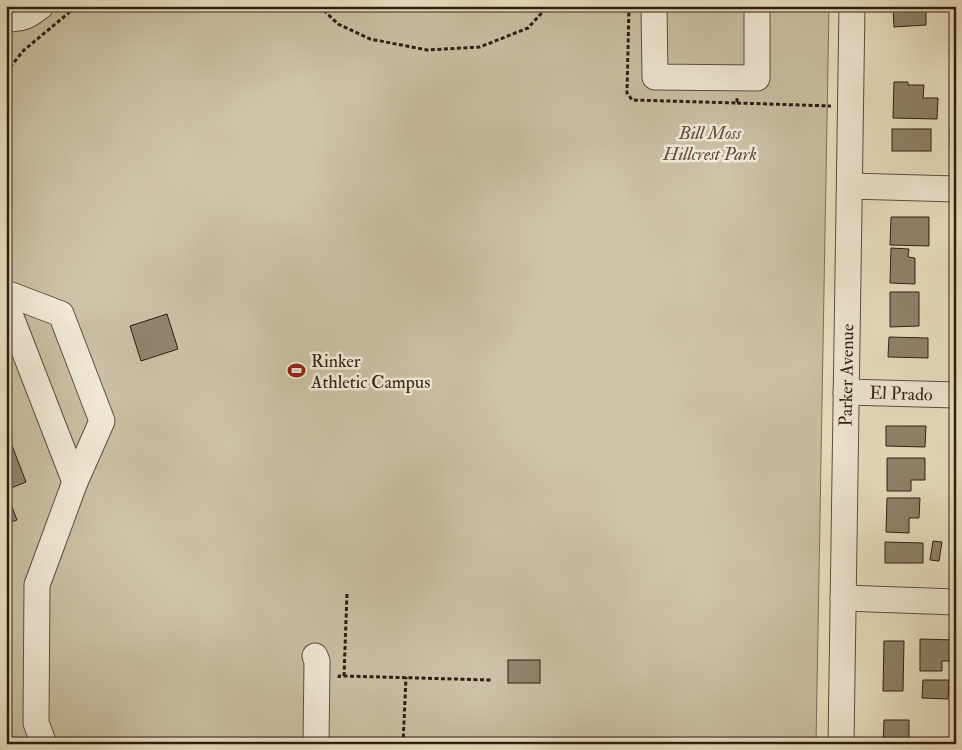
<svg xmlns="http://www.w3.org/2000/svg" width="962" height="750" viewBox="0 0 962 750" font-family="'IM FELL Double Pica',serif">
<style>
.green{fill:#cdc3a9;stroke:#7c705d}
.building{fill:#918570;stroke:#2c1c11}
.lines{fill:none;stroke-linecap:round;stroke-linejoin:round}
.minor-casing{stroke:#5c4e3f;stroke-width:27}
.path{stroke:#2c1c11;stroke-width:3;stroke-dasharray:4 2.5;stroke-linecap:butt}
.minor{stroke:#f4eedb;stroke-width:25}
.labels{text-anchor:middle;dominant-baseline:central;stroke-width:5;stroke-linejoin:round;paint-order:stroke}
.park-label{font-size:18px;font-style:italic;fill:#5c4e3f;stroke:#f4eedb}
.poi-label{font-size:18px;fill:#2c1c11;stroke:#f4eedb;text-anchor:start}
.street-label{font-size:18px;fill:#2c1c11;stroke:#f4eedb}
</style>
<rect width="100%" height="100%" fill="#eee5c8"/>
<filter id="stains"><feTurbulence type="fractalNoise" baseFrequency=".004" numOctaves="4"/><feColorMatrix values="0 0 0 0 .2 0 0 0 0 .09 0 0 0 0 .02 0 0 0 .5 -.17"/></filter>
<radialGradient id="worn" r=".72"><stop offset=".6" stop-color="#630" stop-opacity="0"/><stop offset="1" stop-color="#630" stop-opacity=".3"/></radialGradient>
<polygon class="green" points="6,6 829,6 816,744 6,744"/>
<g class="building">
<polygon points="893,6 926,6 926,25 894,27"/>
<polygon points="894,82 908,82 908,85 924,85 923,98 938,98 937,119 893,118"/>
<rect x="950" y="128" width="6" height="18"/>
<rect x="892" y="129" width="39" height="22"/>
<polygon points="891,217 929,217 929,246 890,245"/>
<polygon points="891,248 909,249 908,257 915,258 915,284 890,283"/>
<polygon points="890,292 919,292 919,326 890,327"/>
<polygon points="954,309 956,309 956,352 953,352"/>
<polygon points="167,314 178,349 141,361 130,326"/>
<polygon points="889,337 928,338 928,358 888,357"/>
<polygon points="886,426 926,426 925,447 886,446"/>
<polygon points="6,430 26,482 6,490"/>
<polygon points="887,458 925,458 925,480 911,480 911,491 887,491"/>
<polygon points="6,491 17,520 6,524"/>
<polygon points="887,498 920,498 919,518 909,518 909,533 886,532"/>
<polygon points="952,531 956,531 956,561 951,561"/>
<polygon points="933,541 942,542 939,561 930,560"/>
<polygon points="885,542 923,543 923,563 885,563"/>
<polygon points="920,639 955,640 954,661 942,661 942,671 920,671"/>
<polygon points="884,641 904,641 903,691 883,691"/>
<rect x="508" y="660" width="32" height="23"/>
<polygon points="923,680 949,680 948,699 922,698"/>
<polygon points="884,720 909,720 909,744 883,744"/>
</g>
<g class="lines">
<defs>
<g id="minor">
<polyline points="654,6 655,77 757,78 757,6"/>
<path d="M6,18c15,3 24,-3 35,-12"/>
<polyline points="850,186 956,189"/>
<polyline points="6,293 61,314 102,421 75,482"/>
<polyline points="6,304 75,482 37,585 36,723 44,744"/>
<polyline points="846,392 956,395"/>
<polyline points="843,598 956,602"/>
<polyline points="315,656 317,661 316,744"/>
<polyline points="841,744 852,6"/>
</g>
</defs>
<use href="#minor" class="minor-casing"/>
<g class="path">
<polyline points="319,6 338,24 370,39 427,50 480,47 528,28 548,6"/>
<polyline points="629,6 627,93 632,100 737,103 737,97"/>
<polyline points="6,72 24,50 77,6"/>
<polyline points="737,103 831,106"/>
<polyline points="344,676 347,593"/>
<polyline points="339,678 339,676 344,676 491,680"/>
<polyline points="403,744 406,677"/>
</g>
<use href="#minor" class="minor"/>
</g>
<defs>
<symbol id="stadium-bare" viewBox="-9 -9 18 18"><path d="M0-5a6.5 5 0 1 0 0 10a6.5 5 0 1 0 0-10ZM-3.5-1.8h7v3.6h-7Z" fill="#8f2418" stroke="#f4eedb" stroke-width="2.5" paint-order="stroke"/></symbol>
</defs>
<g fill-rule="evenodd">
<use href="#stadium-bare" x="284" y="358" width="25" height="25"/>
</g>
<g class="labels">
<g class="park-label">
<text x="710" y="133">Bill Moss<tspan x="710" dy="21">Hillcrest Park</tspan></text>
</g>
<g class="poi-label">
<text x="311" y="361">Rinker<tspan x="311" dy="21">Athletic Campus</tspan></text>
</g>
<g class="street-label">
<text transform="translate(847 375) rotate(-89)">Parker Avenue</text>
<text transform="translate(901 394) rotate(2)">El Prado</text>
</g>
</g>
<rect width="962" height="750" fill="none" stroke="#eee5c8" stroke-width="25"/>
<rect x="8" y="8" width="947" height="735" fill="none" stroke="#2c1c11" stroke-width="2.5"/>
<rect x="12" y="12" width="937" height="725" fill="none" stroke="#2c1c11"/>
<rect width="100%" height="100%" filter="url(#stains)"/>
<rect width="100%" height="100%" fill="url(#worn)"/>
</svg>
